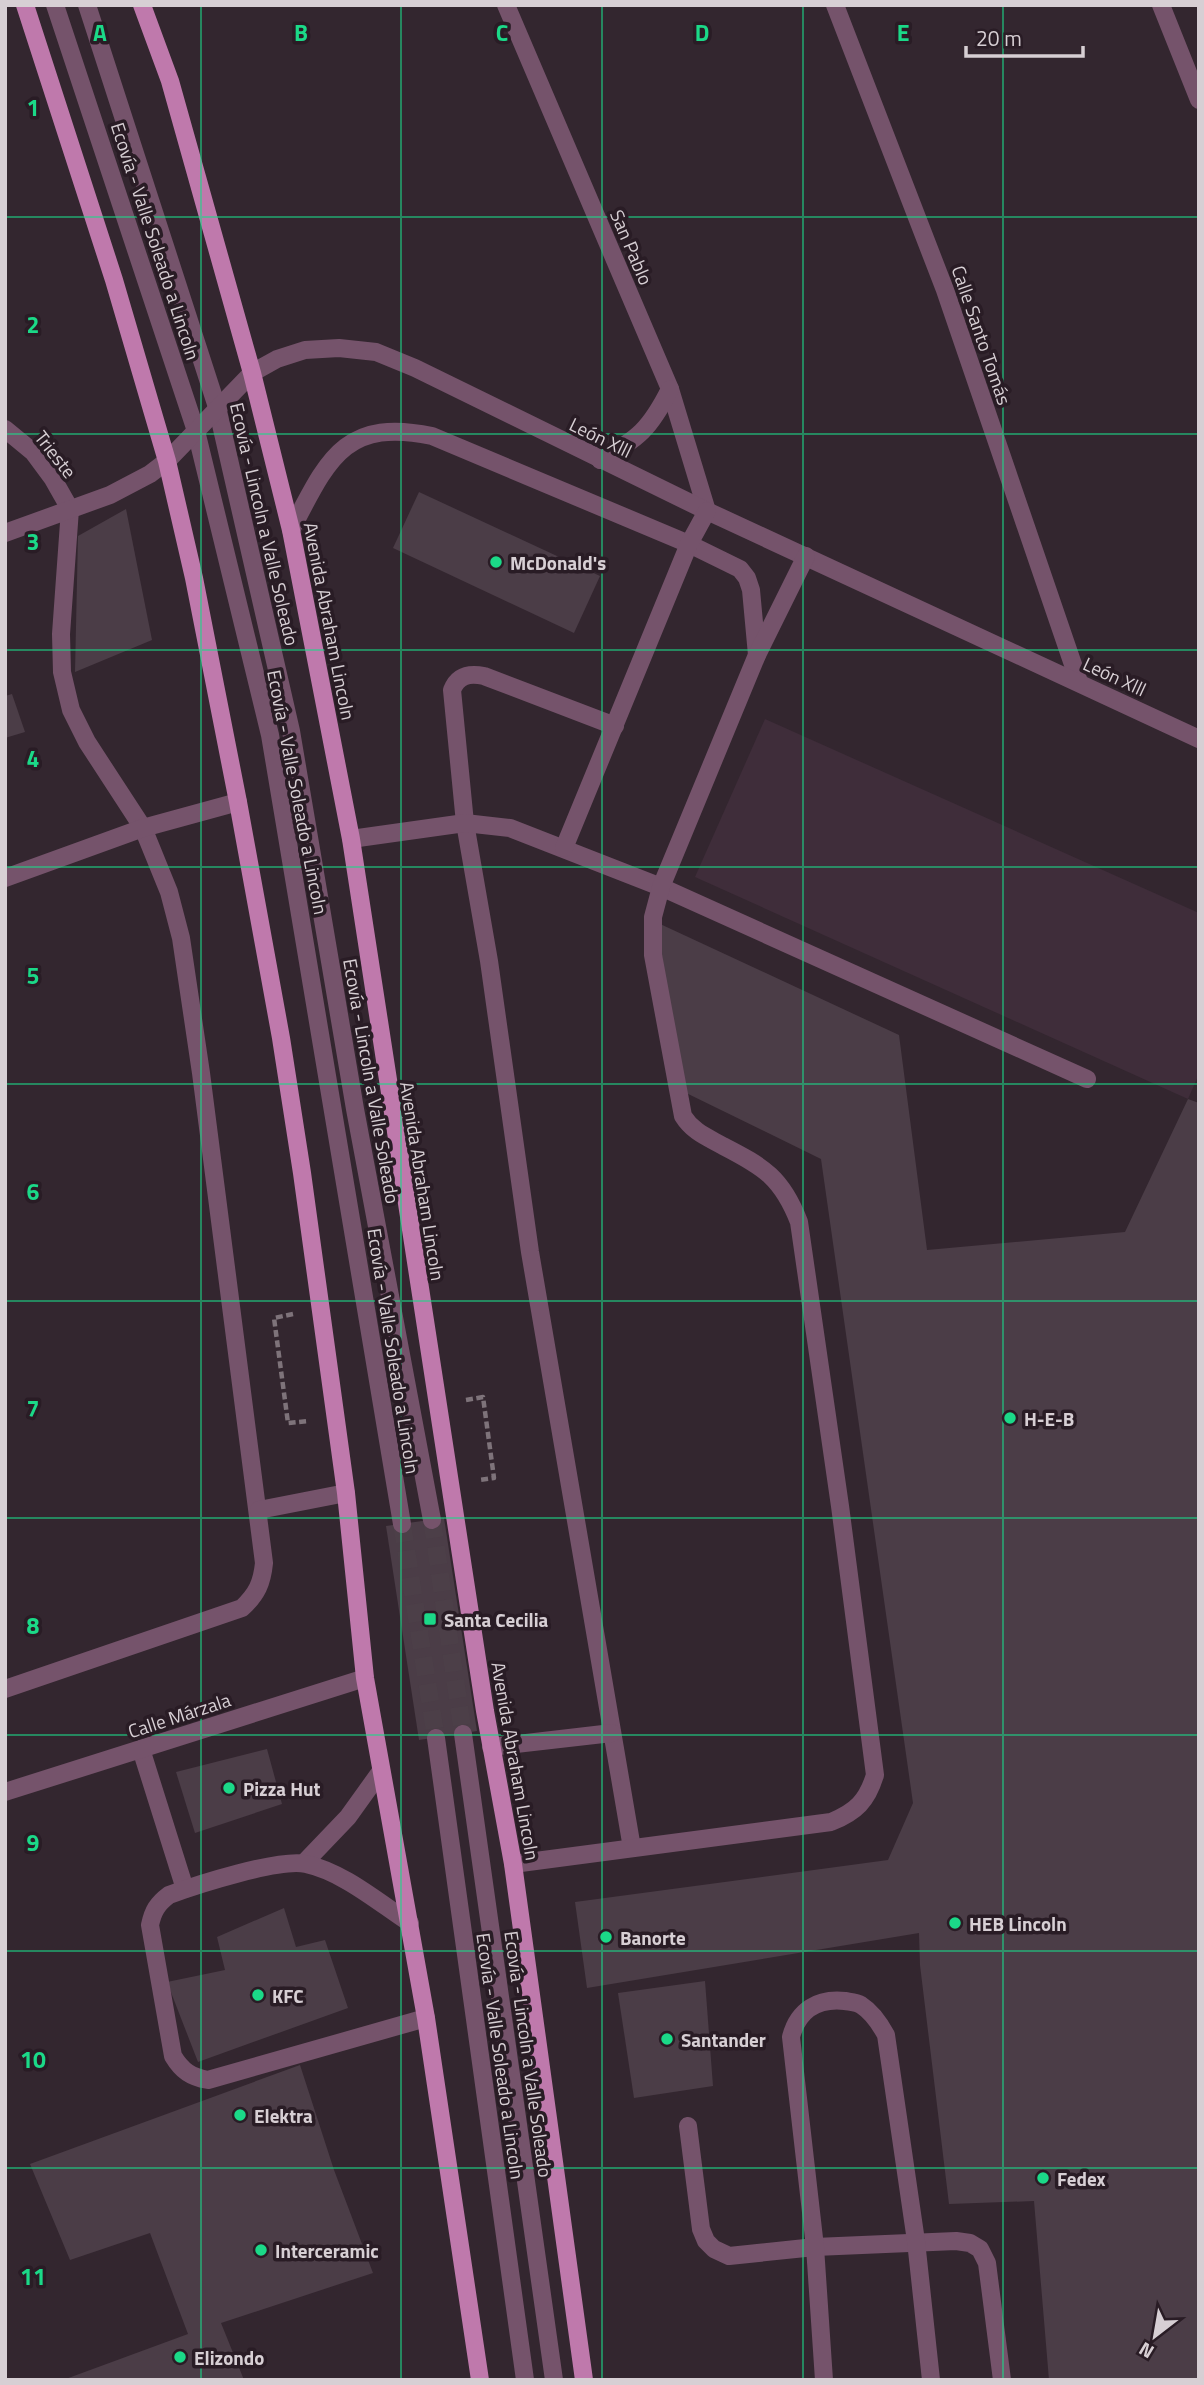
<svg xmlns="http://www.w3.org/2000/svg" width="1204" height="2385" viewBox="0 0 1204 2385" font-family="'Titillium Web',sans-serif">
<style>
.built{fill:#3f2d3a}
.building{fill:#4b3d47}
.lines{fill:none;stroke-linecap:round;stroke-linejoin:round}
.minor-tunnel{stroke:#4c3f48;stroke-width:18;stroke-dasharray:18 9;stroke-linecap:butt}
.path{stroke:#7e737a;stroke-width:4.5;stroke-dasharray:7 3.5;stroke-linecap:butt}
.minor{stroke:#75536b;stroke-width:18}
.major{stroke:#bf79ac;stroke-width:18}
.grid{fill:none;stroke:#1bd988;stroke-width:2;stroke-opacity:0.55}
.poi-dot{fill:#1bd988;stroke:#291c25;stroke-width:2.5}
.labels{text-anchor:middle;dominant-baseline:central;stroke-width:7;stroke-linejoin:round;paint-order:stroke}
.street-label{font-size:19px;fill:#d7cfd4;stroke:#291c25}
.poi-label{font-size:19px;font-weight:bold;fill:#d7cfd4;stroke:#291c25;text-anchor:start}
.grid-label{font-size:23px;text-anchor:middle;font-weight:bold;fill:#1bd988;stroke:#291c25;stroke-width:7;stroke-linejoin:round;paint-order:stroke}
</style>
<rect width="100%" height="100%" fill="#33262f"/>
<polygon class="built" points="765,719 1199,913 1199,1074 1188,1099 695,877"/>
<g class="building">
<polygon points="419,492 600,576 574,633 393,548"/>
<polygon points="126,509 152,640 75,672 78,536"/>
<polygon points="12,694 25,732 5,738 5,696"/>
<polygon points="658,923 899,1035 927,1250 1125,1232 1188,1099 1199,1103 1199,2380 1049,2380 1034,2201 949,2204 920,1965 919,1933 587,1988 575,1902 888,1860 913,1803 821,1159 678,1089"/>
<polygon points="444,1518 477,1731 419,1740 386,1526"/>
<polygon points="267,1749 282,1804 195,1833 176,1772"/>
<polygon points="284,1908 296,1947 325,1940 348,2008 198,2062 167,1982 225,1970 217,1937"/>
<polygon points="705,1981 713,2086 634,2098 618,1993"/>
<polygon points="300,2065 334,2170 373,2273 221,2323 244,2380 63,2380 188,2334 150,2233 70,2260 30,2164"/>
</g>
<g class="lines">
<g class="minor-tunnel">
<polyline points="432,1520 463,1734"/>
<polyline points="402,1524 436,1738"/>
</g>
<g class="path">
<polyline points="293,1314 274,1318 288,1423 308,1421"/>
<polyline points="466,1400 483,1397 494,1478 479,1480"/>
</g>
<g class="minor">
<polyline points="55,5 196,431 270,735 402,1524"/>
<polyline points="87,5 217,407 291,731 355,1109 432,1520"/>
<polyline points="506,5 670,389 707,511"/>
<polyline points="835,5 945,290 1079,682"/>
<polyline points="1161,5 1199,100"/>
<path d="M5,429l28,23 20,27 17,30 -9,125 1,38 9,38 16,32 56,86 26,64 12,46 20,135 63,490c-2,20 -7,31 -22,45l-237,81"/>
<path d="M600,460c38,-21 50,-31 70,-71"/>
<path d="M291,530c36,-68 52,-113 141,-94l257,108 51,25 7,9 4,12 6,65"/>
<polyline points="5,533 110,495 150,474 167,461 252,373 277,359 305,350 339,348 376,352 415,368 707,511 1199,739"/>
<path d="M615,726l-131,-50c-15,-3 -26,-1 -32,14l13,133 24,138 41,291 102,596"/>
<polyline points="351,839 465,823 510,828 661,887 1087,1079"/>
<polyline points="564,848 689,544 707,511"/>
<polyline points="5,878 143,828 238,802"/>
<polyline points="259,1510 346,1493"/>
<polyline points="463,1734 554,2380"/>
<polyline points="436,1738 525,2380"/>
<polyline points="491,1747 612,1733"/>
<polyline points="141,1749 185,1889"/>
<polyline points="5,1792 365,1678"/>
<polyline points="304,1863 348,1817 381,1771"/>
<path d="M513,1864l318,-42c25,-10 36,-21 44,-47l-35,-269 -41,-284c-17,-44 -35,-55 -76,-76 -16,-9 -30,-14 -40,-30l-30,-161v-38l8,-30 96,-232 49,-99"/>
<path d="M410,1923c-32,-21 -67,-51 -104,-59 -26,-6 -110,21 -137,31 -12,9 -16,16 -19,30l23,131c9,15 18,21 35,24l218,-62"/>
<polyline points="688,2126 701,2229 706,2241 714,2249 729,2256 815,2247 956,2241 970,2243 980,2249 987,2263 1002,2380"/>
<path d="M824,2380l-9,-133 -24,-210c7,-27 27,-39 54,-36 6,1 11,1 16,4 11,7 19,19 25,30l30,206 15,139"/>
</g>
<g class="major">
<polyline points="25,5 114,280 167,461 194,578 238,802 281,1038 302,1173 346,1493 365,1678 426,2018 480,2380"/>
<polyline points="142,5 170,81 252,373 291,530 351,839 485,1711 513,1864 584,2380"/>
</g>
</g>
<path class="grid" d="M201,5v2375M401,5v2375M602,5v2375M803,5v2375M1003,5v2375M5,217h1194M5,434h1194M5,650h1194M5,867h1194M5,1084h1194M5,1301h1194M5,1518h1194M5,1735h1194M5,1951h1194M5,2168h1194"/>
<g class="poi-dot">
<circle cx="496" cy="562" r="7"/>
<circle cx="1010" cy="1418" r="7"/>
<rect x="423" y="1612" width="14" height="14" rx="3.5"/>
<circle cx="229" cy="1788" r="7"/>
<circle cx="955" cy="1923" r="7"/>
<circle cx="606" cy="1937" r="7"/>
<circle cx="258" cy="1995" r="7"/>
<circle cx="667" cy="2039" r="7"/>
<circle cx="240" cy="2115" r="7"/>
<circle cx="1043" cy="2178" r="7"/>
<circle cx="261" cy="2250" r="7"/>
<circle cx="180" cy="2357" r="7"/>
</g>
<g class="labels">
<g class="street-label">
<text transform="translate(156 241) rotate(72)">Ecovía - Valle Soleado a Lincoln</text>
<text transform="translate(632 247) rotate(67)">San Pablo</text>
<text transform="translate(982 335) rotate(71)">Calle Santo Tomás</text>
<text transform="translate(601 437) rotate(26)">León Xlll</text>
<text transform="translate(56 454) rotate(52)">Trieste</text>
<text transform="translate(265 524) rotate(77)">Ecovía - Lincoln a Valle Soleado</text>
<text transform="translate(330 621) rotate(79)">Avenida Abraham Lincoln</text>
<text transform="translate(1115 676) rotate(25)">León Xlll</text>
<text transform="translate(298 792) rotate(79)">Ecovía - Valle Soleado a Lincoln</text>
<text transform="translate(372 1081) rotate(80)">Ecovía - Lincoln a Valle Soleado</text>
<text transform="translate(423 1181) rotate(81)">Avenida Abraham Lincoln</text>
<text transform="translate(394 1351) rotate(81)">Ecovía - Valle Soleado a Lincoln</text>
<text transform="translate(179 1715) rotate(-18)">Calle Márzala</text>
<text transform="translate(516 1761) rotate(80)">Avenida Abraham Lincoln</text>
<text transform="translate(529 2054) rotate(82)">Ecovía - Lincoln a Valle Soleado</text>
<text transform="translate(501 2056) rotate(82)">Ecovía - Valle Soleado a Lincoln</text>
</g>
<g class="poi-label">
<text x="510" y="562">McDonald's</text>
<text x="1024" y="1418">H-E-B</text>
<text x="444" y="1619">Santa Cecilia</text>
<text x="243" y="1788">Pizza Hut</text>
<text x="969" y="1923">HEB Lincoln</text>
<text x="620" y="1937">Banorte</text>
<text x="272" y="1995">KFC</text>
<text x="681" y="2039">Santander</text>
<text x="254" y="2115">Elektra</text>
<text x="1057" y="2178">Fedex</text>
<text x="275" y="2250">Interceramic</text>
<text x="194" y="2357">Elizondo</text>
</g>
</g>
<g class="grid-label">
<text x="100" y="41">A</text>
<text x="301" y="41">B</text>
<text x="502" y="41">C</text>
<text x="702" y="41">D</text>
<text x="903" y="41">E</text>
<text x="33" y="116">1</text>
<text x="33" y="333">2</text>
<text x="33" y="550">3</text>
<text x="33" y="767">4</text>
<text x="33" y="984">5</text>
<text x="33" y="1200">6</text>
<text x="33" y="1417">7</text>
<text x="33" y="1634">8</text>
<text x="33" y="1851">9</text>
<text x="33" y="2068">10</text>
<text x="33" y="2285">11</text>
</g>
<rect width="1204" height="2385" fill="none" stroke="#d7cfd4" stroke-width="14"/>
<g transform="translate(1155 2336) rotate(211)" stroke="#291c25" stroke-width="5" paint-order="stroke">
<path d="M0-5L12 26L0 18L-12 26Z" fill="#d7cfd4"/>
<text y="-10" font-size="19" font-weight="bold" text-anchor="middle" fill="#d7cfd4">N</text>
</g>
<path d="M966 46v10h117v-10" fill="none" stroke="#d7cfd4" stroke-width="3.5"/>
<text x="976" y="46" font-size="21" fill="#d7cfd4" stroke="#291c25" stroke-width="5" paint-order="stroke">20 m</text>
</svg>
